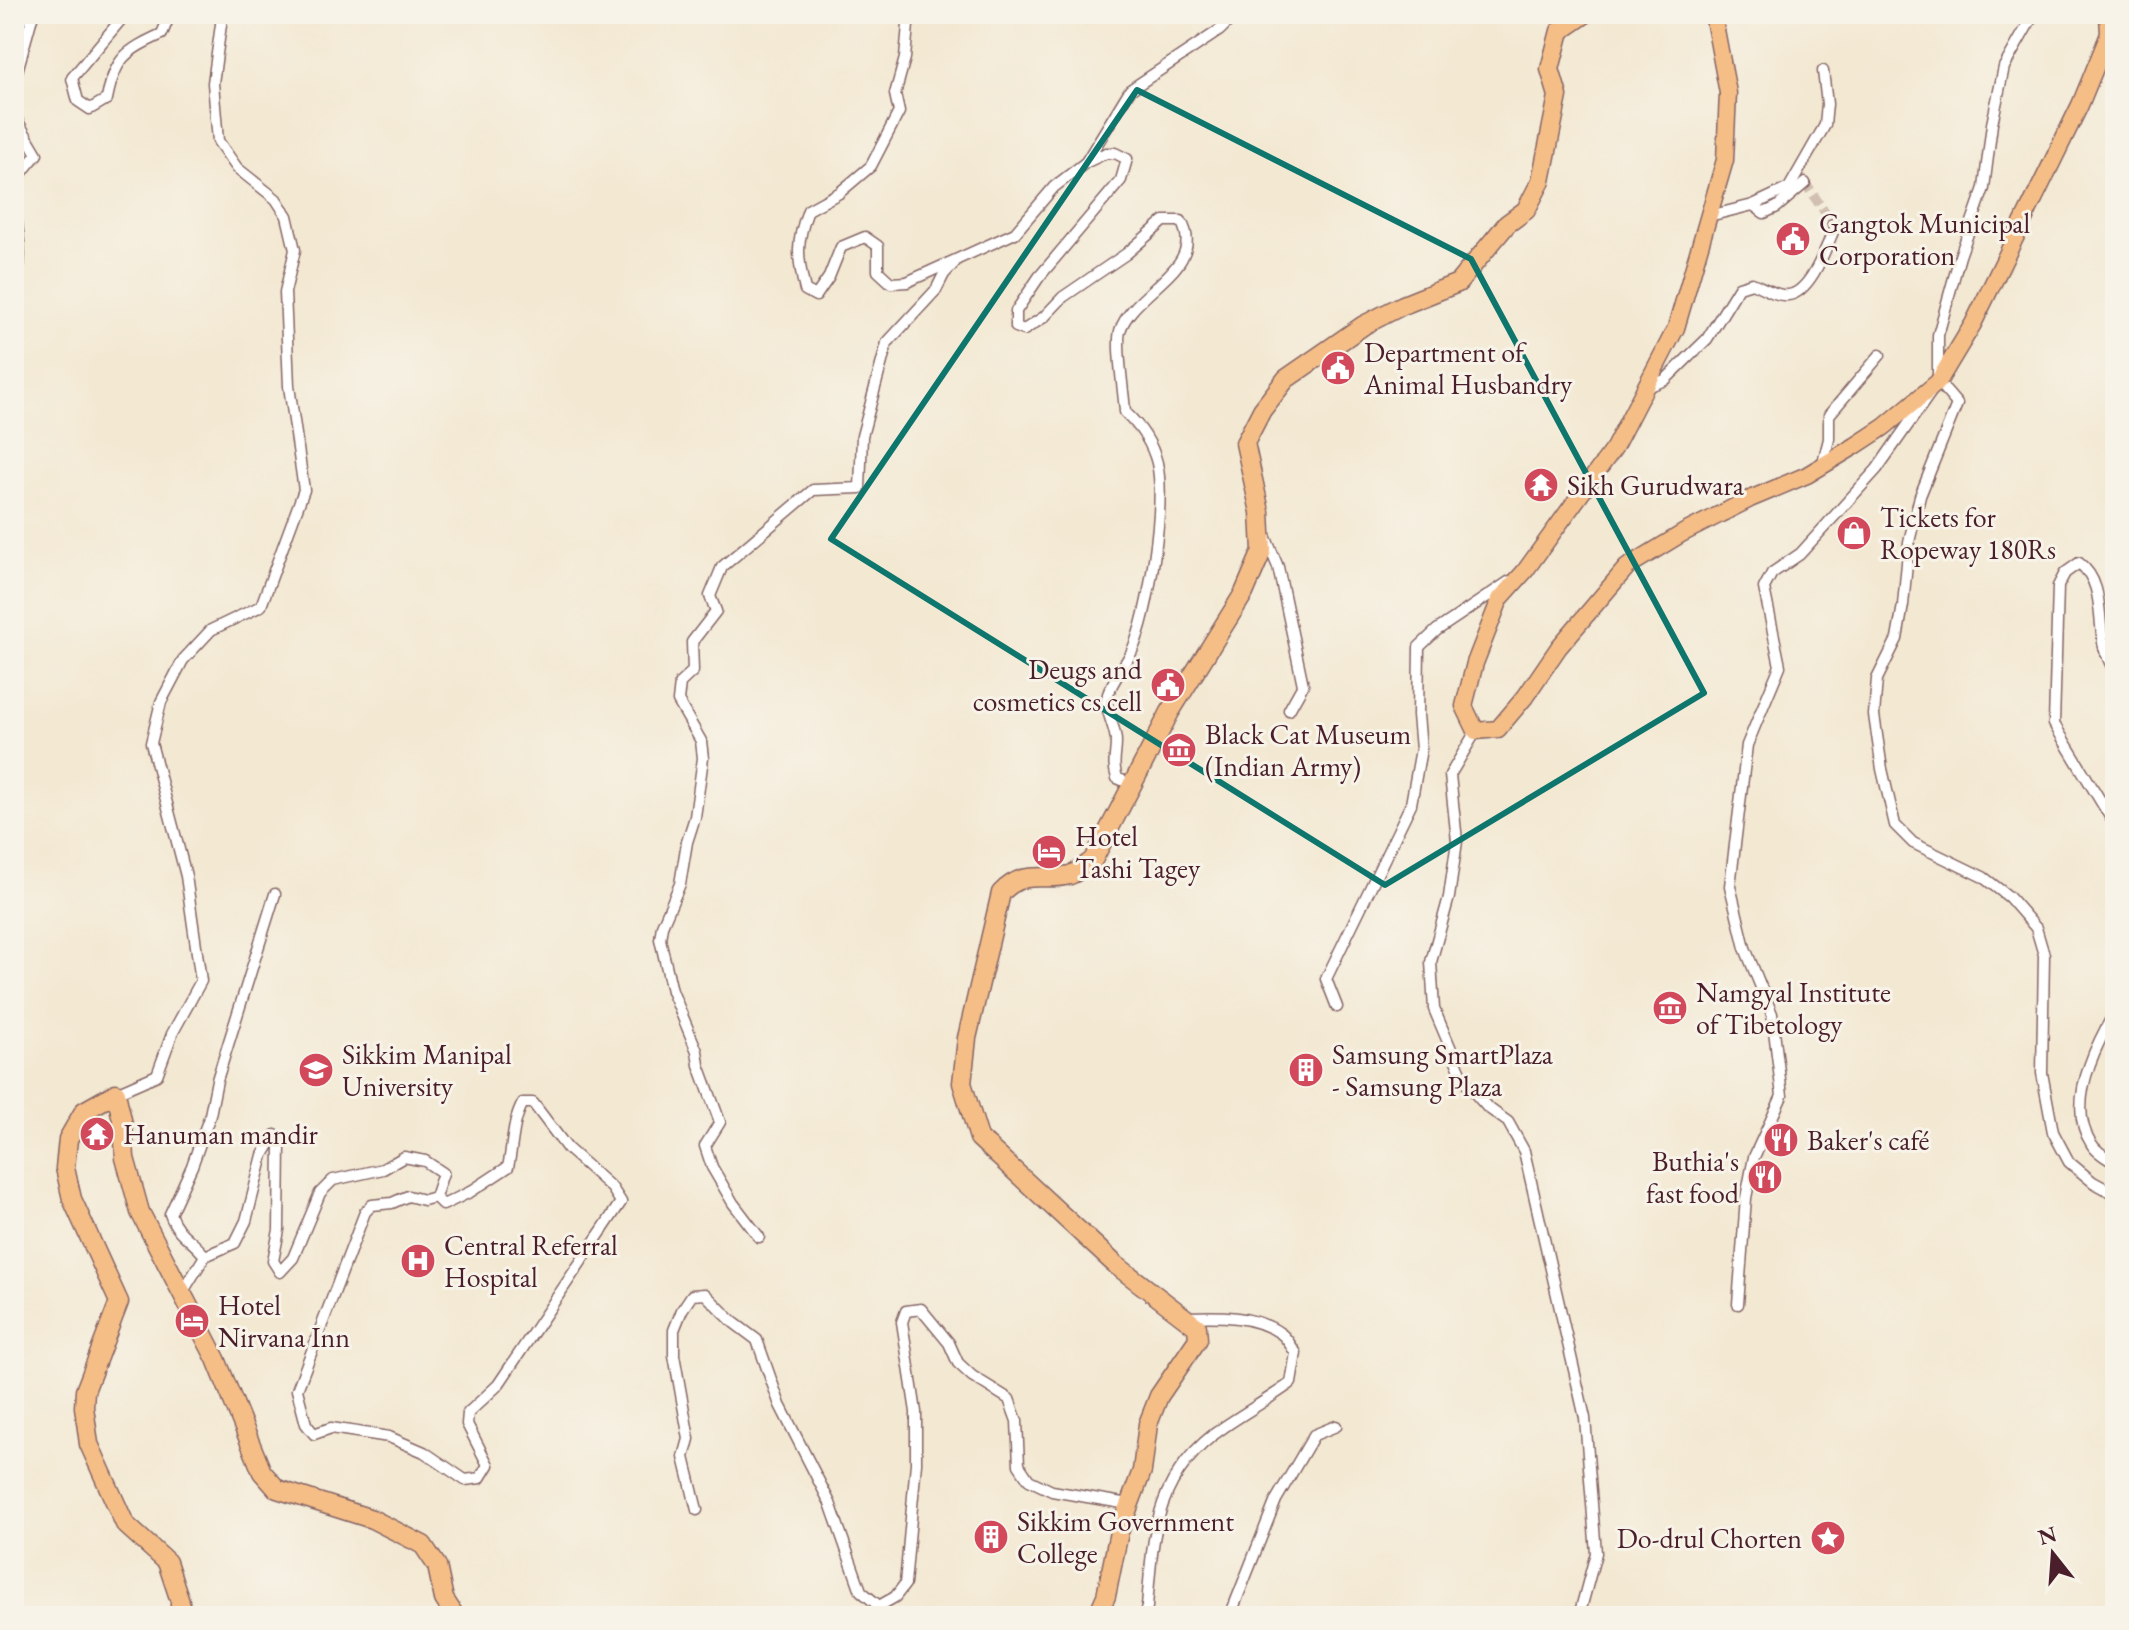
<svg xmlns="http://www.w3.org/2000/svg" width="2129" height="1630" viewBox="0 0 2129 1630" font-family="'EB Garamond',serif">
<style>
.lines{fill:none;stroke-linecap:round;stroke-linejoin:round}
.street-tunnel{stroke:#d1c0b1;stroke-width:10;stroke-dasharray:10 5;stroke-linecap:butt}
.street-casing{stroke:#856565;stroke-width:13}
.primary-casing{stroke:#856565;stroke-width:19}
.highway-casing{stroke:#856565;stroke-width:21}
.street{stroke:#fff;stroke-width:10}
.primary{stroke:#f6be87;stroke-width:16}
.highway{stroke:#f6be87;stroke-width:18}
.marked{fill:none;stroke:#0f766e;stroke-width:6;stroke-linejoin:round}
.labels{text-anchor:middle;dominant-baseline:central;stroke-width:6;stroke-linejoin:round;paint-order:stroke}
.poi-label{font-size:28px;fill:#4a1f2b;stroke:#f7f3e8;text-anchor:start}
</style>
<rect width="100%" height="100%" fill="#f7f3e8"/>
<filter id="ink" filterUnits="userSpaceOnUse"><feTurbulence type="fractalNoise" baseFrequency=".0125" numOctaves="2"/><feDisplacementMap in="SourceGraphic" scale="16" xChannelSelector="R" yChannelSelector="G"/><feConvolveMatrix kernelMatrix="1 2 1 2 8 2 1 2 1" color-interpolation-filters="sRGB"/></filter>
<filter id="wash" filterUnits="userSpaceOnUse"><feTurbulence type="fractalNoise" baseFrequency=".006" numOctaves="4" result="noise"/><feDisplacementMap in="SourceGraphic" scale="32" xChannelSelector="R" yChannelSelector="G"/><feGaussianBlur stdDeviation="1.8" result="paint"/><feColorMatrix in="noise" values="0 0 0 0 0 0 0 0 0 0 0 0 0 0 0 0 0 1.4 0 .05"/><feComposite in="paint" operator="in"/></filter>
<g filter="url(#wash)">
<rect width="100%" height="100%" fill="#f3e8d2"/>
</g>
<g filter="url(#ink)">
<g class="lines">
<polyline class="street-tunnel" points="1805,183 1833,224"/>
<defs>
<g id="street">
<path d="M123,14l1,2 -52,62 6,23 12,8 17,-10c8,-41 18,-48 55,-65l8,-20"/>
<path d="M909,14l-4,44 -10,36 4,18 -28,54 -32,27 -31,17c-12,32 -11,47 -3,80l11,6 13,-19 12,-30 24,-10 13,9v25l13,12 16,-1 108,-49 39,-46 31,-24 21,-10h9l12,6 -6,21 -82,97 -23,34v16l8,3 20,-13 19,-20 63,-43 38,-33h17c27,47 -49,70 -61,110 -4,16 4,62 5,81 15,14 27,31 32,51 9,41 -8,149 -25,188 -7,15 -19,28 -24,43 -5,16 8,32 8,48 0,15 -4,20 1,36l14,6"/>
<polyline points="14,82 33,14"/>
<path d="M14,115l23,39c-6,8 -16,17 -19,26 -10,32 11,71 -4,102"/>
<polyline points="1086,162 1130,90 1220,30 1236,14"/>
<polyline points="1753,205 1764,213 1777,207 1805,183"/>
<polyline points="1709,216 1753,205 1789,188 1825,125 1827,104 1823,71"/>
<polyline points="1938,380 1938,335 1960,256 1984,188 1992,124 2004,67 2034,14"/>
<path d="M1647,387l18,-7 42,-41 32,-52 13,-4c10,4 26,14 36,12 23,-2 39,-50 47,-68l-2,-3"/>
<polyline points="1822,466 1829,439 1829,415 1880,355"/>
<polyline points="1266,538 1278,567 1303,685 1289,710"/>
<path d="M2115,672c-5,-9 -11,-20 -12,-30 -5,-28 0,-61 -24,-79l-14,10 -7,13 -4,138 61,101"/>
<polyline points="1476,731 1450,775 1457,841 1449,897 1431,962 1434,1009 1465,1082 1487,1107 1508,1122 1524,1151 1585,1418 1596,1553 1579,1616"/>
<path d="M275,894l-58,186 -7,35 -18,51 -22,48c8,22 21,24 35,42l30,-13 11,-22 17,-66 12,-20 5,9 -1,86 -6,31 7,11 13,-14 27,-65 13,-13 50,-11 21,-12 21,4 18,12 -8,24 8,8 27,-13 38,-25c5,-21 4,-45 15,-64h10l34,45 45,40 9,14 -123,183 -30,28 -1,11 21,41 -8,13 -15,2 -41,-28 -35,-15 -58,-9 -17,6 -8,-10 -9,-34 68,-178 7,-7 20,-2 16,-7 16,4 11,-3"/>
<polyline points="1337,1007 1326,979 1411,804 1421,749 1418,715 1419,647 1437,630 1510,581"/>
<path d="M2115,1012c-20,34 -49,93 -24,131 5,9 16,15 24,20"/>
<polyline points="116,1093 157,1075 172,1034 201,981 186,876 151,743 161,702 183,660 211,630 261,606 304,490 289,386 285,292 295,250 287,216 276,199 237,168 218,141 213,83 222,17 220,14"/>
<polyline points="759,1237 733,1203 712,1167 705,1146 720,1122 699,1065 697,1051 672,991 660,939 662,926 680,884 687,842 695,817 703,758 701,741 678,701 680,683 693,671 692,642 716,611 710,596 722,567 813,490 860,488 862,436 887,343 936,290 944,274 955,262"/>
<polyline points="182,1293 205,1256"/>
<polyline points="1738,1304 1746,1198 1754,1157 1782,1096 1772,1014 1745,948 1730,886 1747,745 1780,666 1764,588 1772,573 1800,554 1877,469 1938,382 1957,404 1920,496 1909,542 1903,605 1897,639 1877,679 1874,715 1882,769 1895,825 1913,843 1983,877 2009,897 2036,928 2044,955 2042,1073 2053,1132 2069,1162 2093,1182 2115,1194"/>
<polyline points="697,1510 684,1457 689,1439 674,1355 674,1330 682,1310 692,1295 705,1294 733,1322 757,1340 780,1405 830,1503 861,1591 879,1606 895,1597 905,1584 916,1463 916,1412 902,1322 906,1311 921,1309 949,1343 958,1363 972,1376 1009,1399 1017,1421 1019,1465 1029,1480 1052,1491 1128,1504"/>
<path d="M1144,1616l3,-9c6,-76 9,-134 77,-180 22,-15 45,-28 67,-44l5,-30c-5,-6 -9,-16 -16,-20 -27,-19 -64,-17 -95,-16"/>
<polyline points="1230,1616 1276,1500 1314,1435 1336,1426"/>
</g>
<polyline id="primary" points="1713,14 1728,93 1725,160 1676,328 1614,448 1525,571 1500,599 1475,663 1464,706 1476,731 1498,729 1525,697 1559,647 1627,567 1683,533 1750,499 1807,475 1855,446 1884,427 1938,382 1973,324 2080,105 2109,34 2108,14"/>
<g id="highway">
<polyline points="180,1616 180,1601 167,1562 125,1524 89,1444 84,1407 85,1391 119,1302 72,1199 65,1168 68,1139 84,1111 116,1093 123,1124 125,1158 140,1212 216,1359 262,1472 277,1489 372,1519 423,1545 437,1566 444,1599 455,1616"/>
<path d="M1097,1616l9,-20 13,-64 23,-61 6,-47 11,-28 39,-57 -1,-12 -81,-62 -137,-127 -17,-55 5,-45 34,-145c24,-25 41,-11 69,-18 8,-3 16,-10 23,-15l77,-148 74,-119 18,-42 -2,-39 -15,-69 17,-33 24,-31 78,-54 39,-20 55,-22 49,-59 19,-14 15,-29 17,-85 -8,-27 10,-38 25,-17"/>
</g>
</defs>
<use href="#street" class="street-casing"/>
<use href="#primary" class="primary-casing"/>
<use href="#highway" class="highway-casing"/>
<use href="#street" class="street"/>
<use href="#primary" class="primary"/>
<use href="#highway" class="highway"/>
</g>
</g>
<path class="marked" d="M1137,90l334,169 233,434 -319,192 -554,-346z"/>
<defs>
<symbol id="civic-disc" viewBox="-11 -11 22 22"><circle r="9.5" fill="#d1495b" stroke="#f7f3e8"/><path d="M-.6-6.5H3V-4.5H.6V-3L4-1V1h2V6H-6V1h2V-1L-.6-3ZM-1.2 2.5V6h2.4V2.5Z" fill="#fff"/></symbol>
<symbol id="temple-disc" viewBox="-11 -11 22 22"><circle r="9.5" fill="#d1495b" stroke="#f7f3e8"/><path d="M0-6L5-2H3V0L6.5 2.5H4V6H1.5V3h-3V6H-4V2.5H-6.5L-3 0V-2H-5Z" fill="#fff"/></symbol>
<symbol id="shop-disc" viewBox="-11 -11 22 22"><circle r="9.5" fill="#d1495b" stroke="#f7f3e8"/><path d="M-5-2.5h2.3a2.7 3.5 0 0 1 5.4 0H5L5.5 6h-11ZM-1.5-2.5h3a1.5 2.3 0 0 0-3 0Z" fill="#fff"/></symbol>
<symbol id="museum-disc" viewBox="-11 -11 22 22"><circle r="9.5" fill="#d1495b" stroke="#f7f3e8"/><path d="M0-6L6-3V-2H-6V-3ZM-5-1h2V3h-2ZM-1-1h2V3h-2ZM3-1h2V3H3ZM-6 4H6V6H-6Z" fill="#fff"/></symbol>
<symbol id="hotel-disc" viewBox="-11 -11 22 22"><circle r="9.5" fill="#d1495b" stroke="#f7f3e8"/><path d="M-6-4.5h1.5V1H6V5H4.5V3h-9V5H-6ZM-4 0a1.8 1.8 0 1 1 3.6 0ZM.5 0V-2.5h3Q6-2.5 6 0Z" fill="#fff"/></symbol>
<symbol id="university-disc" viewBox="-11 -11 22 22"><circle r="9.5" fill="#d1495b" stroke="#f7f3e8"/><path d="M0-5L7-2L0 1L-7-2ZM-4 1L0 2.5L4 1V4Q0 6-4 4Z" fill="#fff"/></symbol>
<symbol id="building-disc" viewBox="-11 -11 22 22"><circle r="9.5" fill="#d1495b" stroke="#f7f3e8"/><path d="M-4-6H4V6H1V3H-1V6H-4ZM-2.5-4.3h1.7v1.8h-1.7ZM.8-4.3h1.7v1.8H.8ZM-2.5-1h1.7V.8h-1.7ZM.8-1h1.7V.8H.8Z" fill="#fff"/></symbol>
<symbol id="restaurant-disc" viewBox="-11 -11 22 22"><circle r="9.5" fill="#d1495b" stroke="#f7f3e8"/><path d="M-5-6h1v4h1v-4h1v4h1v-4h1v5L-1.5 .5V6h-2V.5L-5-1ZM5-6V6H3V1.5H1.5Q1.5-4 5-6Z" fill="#fff"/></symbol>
<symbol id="hospital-disc" viewBox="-11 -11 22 22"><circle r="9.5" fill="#d1495b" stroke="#f7f3e8"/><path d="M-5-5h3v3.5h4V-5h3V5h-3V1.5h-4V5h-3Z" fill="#fff"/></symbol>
<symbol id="sight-disc" viewBox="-11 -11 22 22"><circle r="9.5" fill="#d1495b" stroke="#f7f3e8"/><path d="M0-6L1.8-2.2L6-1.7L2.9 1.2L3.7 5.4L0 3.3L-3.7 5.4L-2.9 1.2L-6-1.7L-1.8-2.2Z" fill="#fff"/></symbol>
</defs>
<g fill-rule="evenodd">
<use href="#civic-disc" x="1773" y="219" width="40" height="40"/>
<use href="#civic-disc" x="1318" y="348" width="40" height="40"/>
<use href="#temple-disc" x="1521" y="465" width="40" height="40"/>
<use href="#shop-disc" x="1834" y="513" width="40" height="40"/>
<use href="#civic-disc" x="1148" y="665" width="40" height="40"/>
<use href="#museum-disc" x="1159" y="730" width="40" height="40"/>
<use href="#hotel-disc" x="1029" y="832" width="40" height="40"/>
<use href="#museum-disc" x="1650" y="988" width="40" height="40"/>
<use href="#university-disc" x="296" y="1050" width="40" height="40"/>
<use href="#building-disc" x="1286" y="1050" width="40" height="40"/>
<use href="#temple-disc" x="77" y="1114" width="40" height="40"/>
<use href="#restaurant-disc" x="1761" y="1120" width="40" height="40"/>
<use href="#restaurant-disc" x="1745" y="1157" width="40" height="40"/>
<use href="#hospital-disc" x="398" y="1241" width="40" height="40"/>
<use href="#hotel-disc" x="172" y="1301" width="40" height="40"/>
<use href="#building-disc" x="971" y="1517" width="40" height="40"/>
<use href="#sight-disc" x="1808" y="1518" width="40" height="40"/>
</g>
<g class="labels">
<g class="poi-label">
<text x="1819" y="223">Gangtok Municipal<tspan x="1819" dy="32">Corporation</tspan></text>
<text x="1364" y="352">Department of<tspan x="1364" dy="32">Animal Husbandry</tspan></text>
<text x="1567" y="485">Sikh Gurudwara</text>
<text x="1880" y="517">Tickets for<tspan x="1880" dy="32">Ropeway 180Rs</tspan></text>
<text x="1142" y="669" text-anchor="end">Deugs and<tspan x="1142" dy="32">cosmetics cs cell</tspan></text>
<text x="1205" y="734">Black Cat Museum<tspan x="1205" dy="32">(Indian Army)</tspan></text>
<text x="1075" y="836">Hotel<tspan x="1075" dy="32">Tashi Tagey</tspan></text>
<text x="1696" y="992">Namgyal Institute<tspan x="1696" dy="32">of Tibetology</tspan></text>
<text x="342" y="1054">Sikkim Manipal<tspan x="342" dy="32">University</tspan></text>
<text x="1332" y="1054">Samsung SmartPlaza<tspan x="1332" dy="32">- Samsung Plaza</tspan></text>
<text x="123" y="1134">Hanuman mandir</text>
<text x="1807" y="1140">Baker's café</text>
<text x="1739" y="1161" text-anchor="end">Buthia's<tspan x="1739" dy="32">fast food</tspan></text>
<text x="444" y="1245">Central Referral<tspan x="444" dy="32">Hospital</tspan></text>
<text x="218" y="1305">Hotel<tspan x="218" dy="32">Nirvana Inn</tspan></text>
<text x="1017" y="1521">Sikkim Government<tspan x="1017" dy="32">College</tspan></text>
<text x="1802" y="1538" text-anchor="end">Do-drul Chorten</text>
</g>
</g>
<rect width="2129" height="1630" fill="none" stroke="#f7f3e8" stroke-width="48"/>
<g transform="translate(2053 1554) rotate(343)" stroke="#f7f3e8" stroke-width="6" paint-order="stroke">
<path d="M0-6L14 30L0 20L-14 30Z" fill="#4a1f2b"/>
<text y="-12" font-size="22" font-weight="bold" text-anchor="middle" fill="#4a1f2b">N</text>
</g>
</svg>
